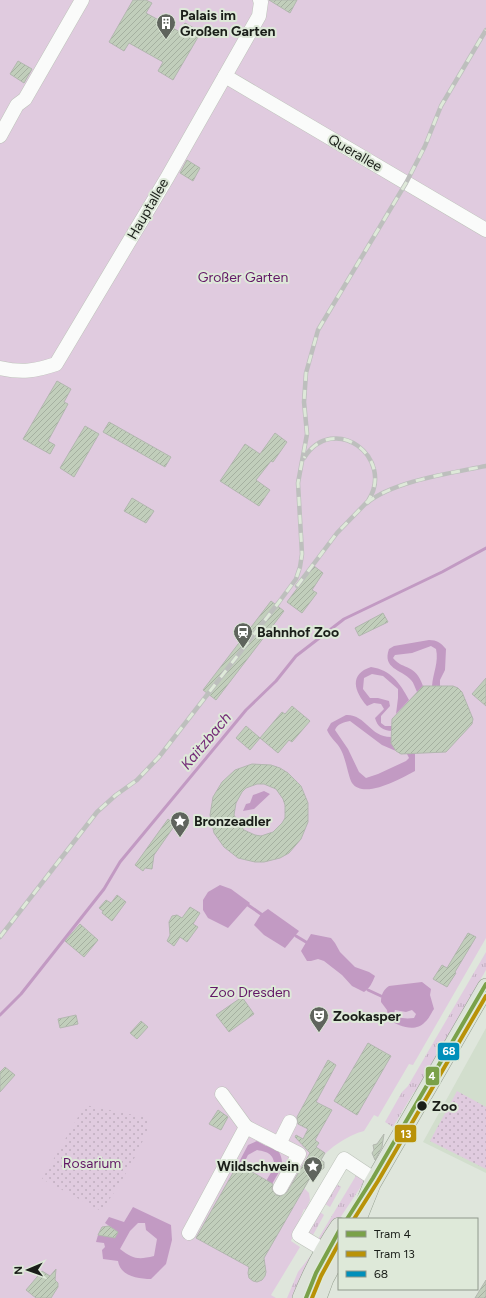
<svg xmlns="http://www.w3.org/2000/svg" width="486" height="1298" viewBox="0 0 486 1298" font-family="Figtree,sans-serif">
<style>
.built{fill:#d2decd}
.grass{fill:url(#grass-tufts)}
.park{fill:#e0cbdf}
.garden{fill:url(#garden-dots)}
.water{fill:#c29ac3;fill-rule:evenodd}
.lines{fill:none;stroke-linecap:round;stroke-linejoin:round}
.stream{stroke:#c29ac3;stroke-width:3}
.building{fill:url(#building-hatch);stroke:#b2b7af;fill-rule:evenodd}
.minor-casing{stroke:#bdc2ba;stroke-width:15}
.major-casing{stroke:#929d8c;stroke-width:18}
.minor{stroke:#fafbfa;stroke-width:14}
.major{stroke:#dde3da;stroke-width:17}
.rail-casing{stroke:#bdbfbd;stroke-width:4.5}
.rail{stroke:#dee9d9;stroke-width:3;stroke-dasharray:9;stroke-linecap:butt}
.bus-1-casing{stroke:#dee9d9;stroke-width:7}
.bus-1{stroke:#008fba;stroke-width:4}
.tram-1-casing{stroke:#dee9d9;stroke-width:7}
.tram-2-casing{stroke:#dee9d9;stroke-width:7}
.tram-1{stroke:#7aa149;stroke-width:4}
.tram-2{stroke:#b99208;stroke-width:4}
.stop-dot{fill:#1a1e19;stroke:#dee9d9;stroke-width:1.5}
.labels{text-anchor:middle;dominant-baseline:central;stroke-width:4;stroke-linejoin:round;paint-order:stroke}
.poi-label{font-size:14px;font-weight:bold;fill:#1a1e19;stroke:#dee9d9;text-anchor:start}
.street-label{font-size:14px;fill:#1a1e19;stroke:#dee9d9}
.park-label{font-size:14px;fill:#621766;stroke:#dee9d9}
.stop-label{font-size:14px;font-weight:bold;fill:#1a1e19;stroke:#dee9d9;text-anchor:start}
.water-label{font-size:15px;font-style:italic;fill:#732976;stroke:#dee9d9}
.line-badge{stroke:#dee9d9;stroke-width:1.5}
.badge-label{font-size:11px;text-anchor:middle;font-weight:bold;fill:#fff}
</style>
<defs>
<pattern id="grass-tufts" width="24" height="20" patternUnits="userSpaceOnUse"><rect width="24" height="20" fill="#e0cbdf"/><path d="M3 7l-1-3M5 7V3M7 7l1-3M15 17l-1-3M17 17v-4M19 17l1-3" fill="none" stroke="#c0aebf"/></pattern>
<pattern id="garden-dots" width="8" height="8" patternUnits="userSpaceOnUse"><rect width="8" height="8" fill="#e0cbdf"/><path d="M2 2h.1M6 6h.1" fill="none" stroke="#c0aebf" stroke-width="1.8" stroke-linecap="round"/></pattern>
<pattern id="building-hatch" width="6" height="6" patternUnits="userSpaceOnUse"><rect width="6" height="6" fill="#c1cebb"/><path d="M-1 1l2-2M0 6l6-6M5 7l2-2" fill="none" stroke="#a5b0a0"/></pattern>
</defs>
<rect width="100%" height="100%" fill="#dfe6dc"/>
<polygon class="built" points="486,1028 486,1173 423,1142"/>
<g class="grass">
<polygon points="486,952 486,970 449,1034 420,1091 414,1092 393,1127 385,1122 402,1092 408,1086"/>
<polygon points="357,1174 366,1179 324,1242 318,1239"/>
<polygon points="336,1184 341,1187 330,1207 325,1204"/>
<polygon points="320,1212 324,1215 313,1235 308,1233"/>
<polygon points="312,1254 315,1259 296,1298 287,1298 298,1272"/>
</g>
<path class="park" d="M0,0h486v938l-73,127 -4,-1 -31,53 -4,-2 -10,16c-13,3 -36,17 -43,28l3,3v6l-6,5 -4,-2 -10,17 5,5 1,7 -4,10 -2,-1 -13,32 9,6 -29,48 5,3h-276z"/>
<g class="garden">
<polygon points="457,1091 486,1107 486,1169 430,1141"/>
<polygon points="85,1105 149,1118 149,1128 135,1157 118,1187 101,1211 42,1179"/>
</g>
<g class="water">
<path d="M429,640c8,0 12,3 17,9l-1,21 -5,10v6h-8c1,-13 7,-24 4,-37l-5,-3 -19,7 -17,2 -2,3c11,13 22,5 30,28l-6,6c-2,-4 -3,-9 -6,-12 -10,-11 -29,-11 -22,-31l5,-3z"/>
<path d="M371,667c20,3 29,16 38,33l-13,14 2,-16v-9l-15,-13 -11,-2 -8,4 -1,11 7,9h8l11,3 1,5 -9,10v7l4,3h7v5c-9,0 -15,-5 -17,-13l9,-9 -3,-5 -7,-1 -7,3c-13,-15 -18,-32 4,-39z"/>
<path d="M346,715c20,-1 24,23 46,22l-1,6 5,8 -14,-6 -32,-24c-6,1 -13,3 -15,9l13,19 11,23 7,6 12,-4 28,-13 3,-3 -2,-4h8v17c-13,7 -51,29 -63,12 -4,-7 -6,-24 -11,-33 -3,-7 -11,-12 -14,-20l4,-7z"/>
<polygon points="264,791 270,794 254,809 243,811 246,804 250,803 253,795"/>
<polygon points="220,885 231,889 250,903 228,928 208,918 203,910 203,900 208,892"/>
<polygon points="268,909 299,931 285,948 264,935 254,925 261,914"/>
<path d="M311,934l20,4 4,5 5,9 15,15 14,5 6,4c-3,7 -5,12 -11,16l-12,-6 -10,-11 -18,-14 -6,-2 -7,2h-4l-6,-10z"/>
<path d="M422,982l9,7 -1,6 4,14c-3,4 -5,10 -9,13 -10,11 -26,4 -36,-2l-2,-10 -6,-8c0,-7 2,-12 8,-16zM395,1010l11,2 6,-2 4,4 -2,4c-8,1 -14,1 -20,-5z"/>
<path d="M257,1141l9,5 10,1c11,17 5,21 -4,37l-6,-3 9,-15c-2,-12 -6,-14 -18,-16l-9,5 -6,12 -4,-3 10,-19z"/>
<path d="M133,1207l38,18 1,15 -6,24 -15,15c-13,0 -31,-3 -33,-18l-15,-2 -1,-9 3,-3 -1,-4 -8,-1 2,-7 17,2 3,-5 -13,-9 4,-6 15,5zM138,1223h7l1,7 11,9 -3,17c-16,4 -21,3 -34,-7l10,-18z"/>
</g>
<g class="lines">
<g class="stream">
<polyline points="248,905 261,914"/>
<polyline points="296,936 306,942"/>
<polyline points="368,990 381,996"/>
<polyline points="0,1015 21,994 104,889 120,862 246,710 276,681 296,656 344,619 442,572 486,548"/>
</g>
</g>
<g class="building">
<polygon points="133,0 146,0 152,3 146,13 180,32 185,23 201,32 173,80 158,71 163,62 129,43 124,51 109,42"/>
<polygon points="269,0 297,0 290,13"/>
<polygon points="18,61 32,69 24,83 10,74"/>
<polygon points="187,160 200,168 193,181 180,173"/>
<polygon points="57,381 71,389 64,402 68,404 48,441 55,445 50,454 23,439"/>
<polygon points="109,422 171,457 165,467 103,432"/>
<polygon points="85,426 99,434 74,477 60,468"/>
<polygon points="275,433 287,442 273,462 271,461 256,480 270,490 259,506 220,481 245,444 260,454"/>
<polygon points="132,498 154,511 146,523 124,511"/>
<polygon points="314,566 323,573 312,590 317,593 302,613 287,602"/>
<polygon points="271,601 284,611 216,700 203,690"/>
<polygon points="383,613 388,622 359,636 355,628"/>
<polygon points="486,678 486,706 472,694"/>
<polygon points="423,686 453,686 458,688 462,692 473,719 472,724 446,752 401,754 396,751 391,743 392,719"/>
<polygon points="292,706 310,721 292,742 289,740 278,753 260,738 282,712 285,714"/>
<polygon points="246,726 260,738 250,750 236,738"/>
<path d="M252,764l19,1 9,3 8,5 13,13 7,17v19l-7,17 -12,14 -9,5 -16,4h-9l-17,-4 -14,-11 -10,-14 -4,-18 3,-18 9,-15 13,-12zM257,784h7l12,5 7,10 2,6v13l-3,5 -9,9 -12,4 -6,-1 -11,-5 -4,-5 -6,-10 2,-12 6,-11 4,-4z"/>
<polygon points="168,819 175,825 154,855 152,869 145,868 143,871 135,865"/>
<polygon points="117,895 126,902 112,921 102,913 103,911 99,908 106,900 111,903"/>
<polygon points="190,907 200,913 193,924 198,927 187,942 180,937 174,946 167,941 170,935 169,922 172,916 177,915 182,918"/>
<polygon points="80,924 98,940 84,957 65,941"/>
<polygon points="468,933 476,937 455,972 456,973 447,987 433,979 442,965 447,968"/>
<polygon points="242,997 254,1014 229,1032 216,1015"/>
<polygon points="76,1015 78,1024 60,1028 58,1019"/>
<polygon points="141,1021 148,1027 137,1039 130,1033"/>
<polygon points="368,1043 391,1056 357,1115 334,1101"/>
<polygon points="328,1060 336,1065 316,1102 332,1110 315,1140 319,1143 316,1147 325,1153 321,1160 324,1162 324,1168 318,1173 314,1171 264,1258 266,1272 265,1276 262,1280 257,1282 253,1281 249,1278 248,1273 249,1267 196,1238 238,1164 273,1184 272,1189 276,1195 281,1196 287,1192 310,1153 295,1137 296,1135 303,1139 308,1129 298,1124 297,1117"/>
<polygon points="5,1067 15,1075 0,1092 0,1072"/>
<polygon points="218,1110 228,1117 221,1130 209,1124"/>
<polygon points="384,1134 382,1147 375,1160 372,1153 374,1150 373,1145 377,1144"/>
<polygon points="109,1226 118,1232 115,1238 98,1235 102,1227"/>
<polygon points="56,1269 55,1280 58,1283 58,1287 51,1298 36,1298 26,1290 42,1271 50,1276"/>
<polygon points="486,1280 486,1298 475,1298"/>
</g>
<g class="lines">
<defs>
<g id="minor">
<polyline points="225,76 486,230"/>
<polyline points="0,136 17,105 25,99 82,0"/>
<path d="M0,368c22,5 35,3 56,-4l111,-186 92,-162 2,-14 -1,-2"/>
<polyline points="222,1094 246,1127"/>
<polyline points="279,1144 290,1122"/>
<polyline points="189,1233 246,1127 299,1154 280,1188"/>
<polyline points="324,1250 299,1235 344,1159 368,1175"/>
</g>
<g id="major">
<polyline points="358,1219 372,1184 486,987"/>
<path d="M301,1298c10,-25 23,-50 38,-72"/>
<polyline points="318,1298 325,1279 339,1253"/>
</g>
</defs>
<use href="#minor" class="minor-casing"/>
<use href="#major" class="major-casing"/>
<use href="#minor" class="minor"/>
<use href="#major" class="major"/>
<defs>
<g id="rail">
<path d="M367,503c26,-22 85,-30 119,-37"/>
<path d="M297,586l40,-53 31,-32c28,-43 -34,-90 -64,-43"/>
<polyline points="0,937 97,812 116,795 137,780 159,757 279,602 296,579 300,567 302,554 298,483 307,434 304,402 306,373 318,330 406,183 425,146 441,106 486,30"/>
</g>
</defs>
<use href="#rail" class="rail-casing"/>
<use href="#rail" class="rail"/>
<defs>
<g id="bus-1">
<polyline points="350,1219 372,1184 486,987"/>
<polyline points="309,1298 318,1274 339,1237"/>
</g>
</defs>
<use href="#bus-1" class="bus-1-casing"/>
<use href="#bus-1" class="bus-1"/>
<defs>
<g id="tram-1">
<polyline points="347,1219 373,1178 486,984"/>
<polyline points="306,1298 316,1273 339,1231"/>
</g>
<g id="tram-2">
<polyline points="354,1219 378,1181 486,996"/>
<polyline points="312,1298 321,1276 339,1243"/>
</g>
</defs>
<use href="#tram-1" class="tram-1-casing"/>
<use href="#tram-2" class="tram-2-casing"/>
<use href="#tram-1" class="tram-1"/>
<use href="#tram-2" class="tram-2"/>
</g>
<defs>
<symbol id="building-pin" viewBox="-11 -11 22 30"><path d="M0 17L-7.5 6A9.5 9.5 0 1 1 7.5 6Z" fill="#5f645d" stroke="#dee9d9"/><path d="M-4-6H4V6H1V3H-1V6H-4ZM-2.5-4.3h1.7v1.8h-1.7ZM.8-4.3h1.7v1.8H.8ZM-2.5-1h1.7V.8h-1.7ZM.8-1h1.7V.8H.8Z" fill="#fff"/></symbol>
<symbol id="station-pin" viewBox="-11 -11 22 30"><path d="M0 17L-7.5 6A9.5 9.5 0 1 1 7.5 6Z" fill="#5f645d" stroke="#dee9d9"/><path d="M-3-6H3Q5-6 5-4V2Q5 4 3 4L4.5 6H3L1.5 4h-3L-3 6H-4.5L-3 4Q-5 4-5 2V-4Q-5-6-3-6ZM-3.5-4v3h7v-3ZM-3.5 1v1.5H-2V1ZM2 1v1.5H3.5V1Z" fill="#fff"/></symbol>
<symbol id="sight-pin" viewBox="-11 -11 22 30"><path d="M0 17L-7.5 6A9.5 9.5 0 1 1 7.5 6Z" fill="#5f645d" stroke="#dee9d9"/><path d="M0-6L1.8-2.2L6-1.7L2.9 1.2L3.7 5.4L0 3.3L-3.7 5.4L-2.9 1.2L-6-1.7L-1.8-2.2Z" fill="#fff"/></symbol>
<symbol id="theatre-pin" viewBox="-11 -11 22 30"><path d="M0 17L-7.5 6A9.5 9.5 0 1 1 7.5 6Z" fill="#5f645d" stroke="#dee9d9"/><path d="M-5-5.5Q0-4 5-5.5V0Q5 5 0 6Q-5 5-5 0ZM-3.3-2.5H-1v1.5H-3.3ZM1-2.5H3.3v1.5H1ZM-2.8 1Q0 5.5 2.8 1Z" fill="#fff"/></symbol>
</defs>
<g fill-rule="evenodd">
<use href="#building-pin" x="155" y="12" width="22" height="30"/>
<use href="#station-pin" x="232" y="621" width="22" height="30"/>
<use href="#sight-pin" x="169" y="810" width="22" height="30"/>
<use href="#theatre-pin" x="308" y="1005" width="22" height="30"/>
<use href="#sight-pin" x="302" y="1155" width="22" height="30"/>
</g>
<circle class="stop-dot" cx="422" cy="1106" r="5.5"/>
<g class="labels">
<g class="poi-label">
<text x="180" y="15">Palais im<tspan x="180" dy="16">Großen Garten</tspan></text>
<text x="257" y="632">Bahnhof Zoo</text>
<text x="194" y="821">Bronzeadler</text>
<text x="333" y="1016">Zookasper</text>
<text x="299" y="1166" text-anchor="end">Wildschwein</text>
</g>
<g class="street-label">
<text transform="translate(355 153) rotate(30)">Querallee</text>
<text transform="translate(148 209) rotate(-60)">Hauptallee</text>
</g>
<g class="park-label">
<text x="243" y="277">Großer Garten</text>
<text x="250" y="992">Zoo Dresden</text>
<text x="92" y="1163">Rosarium</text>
</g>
<g class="stop-label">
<text x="432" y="1106">Zoo</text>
</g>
<g class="water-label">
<text transform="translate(206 741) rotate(-50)">Kaitzbach</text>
</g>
</g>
<g class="line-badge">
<rect x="437" y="1042" width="23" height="19" rx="4" fill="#008fba"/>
<rect x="425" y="1066" width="15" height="20" rx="4" fill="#7aa149"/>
<rect x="394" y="1124" width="23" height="19" rx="4" fill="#b99208"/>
</g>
<g class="badge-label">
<text x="449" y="1055">68</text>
<text x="432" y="1080">4</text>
<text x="406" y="1138">13</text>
</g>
<rect x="338" y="1218" width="140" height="72" fill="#dee9d9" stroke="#90988c"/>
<rect x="346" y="1231" width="20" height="6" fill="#7aa149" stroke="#90988c"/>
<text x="374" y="1238" font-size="12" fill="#1a1e19">Tram 4</text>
<rect x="346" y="1251" width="20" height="6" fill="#b99208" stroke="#90988c"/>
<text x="374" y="1258" font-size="12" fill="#1a1e19">Tram 13</text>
<rect x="346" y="1271" width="20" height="6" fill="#008fba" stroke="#90988c"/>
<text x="374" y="1278" font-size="12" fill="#1a1e19">68</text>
<g transform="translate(28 1270) rotate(268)" stroke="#dee9d9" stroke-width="3" paint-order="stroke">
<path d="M0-3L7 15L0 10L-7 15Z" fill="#1a1e19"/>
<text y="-6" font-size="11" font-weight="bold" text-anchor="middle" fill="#1a1e19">N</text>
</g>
</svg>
